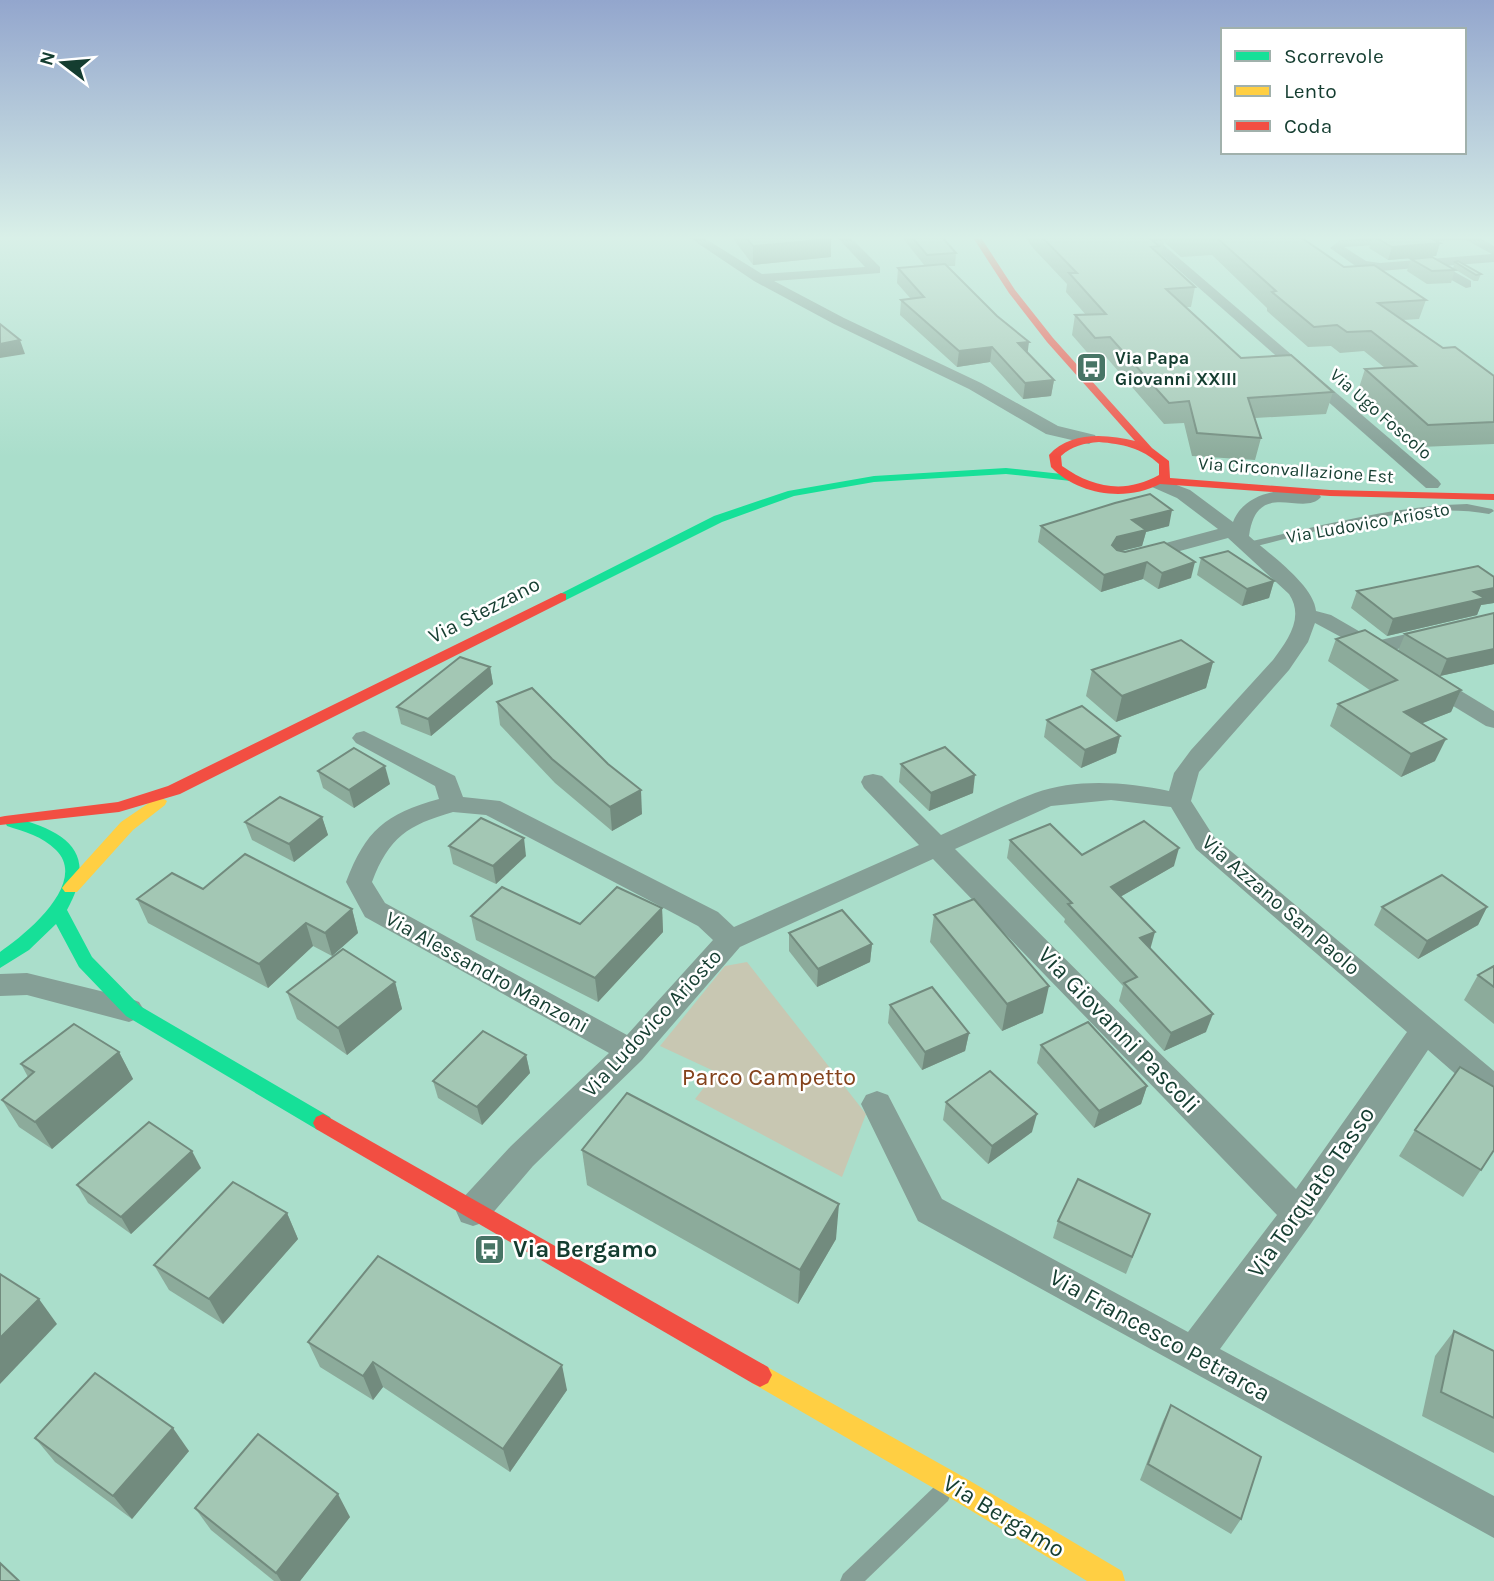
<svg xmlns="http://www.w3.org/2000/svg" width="1494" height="1581" viewBox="0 0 1494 1581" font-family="Karla,sans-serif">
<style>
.green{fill:#c8c7b2}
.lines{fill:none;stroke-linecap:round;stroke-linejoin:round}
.lane{fill:#859f96;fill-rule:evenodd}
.street{fill:#859f96;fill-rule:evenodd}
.fast{fill:#16e098;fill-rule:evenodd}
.slow{fill:#ffcf43;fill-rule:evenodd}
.jam{fill:#f24e42;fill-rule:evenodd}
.wall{fill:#8cab9b}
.shaded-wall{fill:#728b7e}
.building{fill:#a3c7b4;stroke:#728b7e;stroke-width:2}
.labels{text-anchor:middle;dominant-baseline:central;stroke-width:5;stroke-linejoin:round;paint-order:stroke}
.far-poi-label{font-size:18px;font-weight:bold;fill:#143d30;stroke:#fff;text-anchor:start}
.far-street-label{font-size:18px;fill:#143d30;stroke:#fff}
.street-label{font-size:21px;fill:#143d30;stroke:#fff}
.near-street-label{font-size:24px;fill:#143d30;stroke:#fff}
.near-park-label{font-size:24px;fill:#84431c;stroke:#fff}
.near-poi-label{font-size:24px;font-weight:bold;fill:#143d30;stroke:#fff;text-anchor:start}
</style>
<rect width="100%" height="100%" fill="#aadecb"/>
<polygon class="green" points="747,962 866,1114 842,1177 695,1099 716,1072 660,1046 725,966"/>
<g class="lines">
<g class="lane">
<path d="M1467,504l25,5 2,2 -5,3c-75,-14 -167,17 -241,34l-5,-3 5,-3c72,-16 145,-36 219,-38z"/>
<polygon points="941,1484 948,1487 951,1494 948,1501 865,1581 840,1581 843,1574 934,1487"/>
</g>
<g class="street">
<polygon points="687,236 701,236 762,274 865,267 836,236 849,236 880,267 880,273 774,281 844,318 981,383 1058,426 1095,435 1097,439 1089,444 1046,434 969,389 834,324 754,281"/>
<polygon points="1140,236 1153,236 1438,480 1441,484 1438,488 1426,488"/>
<path d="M1408,236h68l18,10v16l-50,4 27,15v6l-5,1 -38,-21 -48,4 -23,-4 -27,-19 10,-8zM1456,240h10l26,14 -112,9 -14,-2 -22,-14z"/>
<path d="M1158,478l32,12 43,32c12,-32 56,-36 85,-29l3,4c-18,21 -64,-20 -72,39 19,17 65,49 67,75l15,4 45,26 118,-27v12l-105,25 -3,5 -8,1 -63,-34 -7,19 -19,28 -90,102 -8,29 23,36 280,234v31l-11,-4 -55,-48 -118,175 -90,124 274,147v42l-576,-317 -57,-117 5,-9 11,-4 11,4 54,104 246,133 89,-117 -344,-356 -193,88 -98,113 -109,106 -48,56 -12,4 -12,-4 -5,-11 5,-11 50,-54 98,-93 -244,-136 -19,-35c20,-52 39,-68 93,-83l-4,-13 -79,-43 -4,-5 4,-5 8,-2 91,45 8,21 37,4 218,111 16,15 185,-82 -55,-57 -3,-6 3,-6 9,-2 9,2 59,59c31,-14 62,-30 94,-42 41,-15 92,-11 134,-2l5,-18 17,-23 82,-90c14,-19 32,-42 16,-66l-61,-56 -89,24 -7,-2 -3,-4 3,-4 86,-23 -41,-31 -25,-11 -3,-4 3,-4zM1111,800l60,7 25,42 211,183 -111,157 -341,-340 96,-43zM453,812l33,3 212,111 15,14 -86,95 -242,-132 -13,-21c17,-45 36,-57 81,-70z"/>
<polygon points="1430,675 1438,677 1494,711 1494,728 1486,726 1422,687 1419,682 1422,677"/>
<polygon points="27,973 129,998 139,1002 144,1010 139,1018 129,1022 27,995 0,996 0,974"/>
</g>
<g class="fast">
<polygon points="1006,468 1071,475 1077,478 1071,481 1006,474 874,482 794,496 722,522 566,600 561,601 554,597 714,516 788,491 874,476"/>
<path d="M13,817c54,15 86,35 54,93l25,47 48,49 190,111 3,6 -3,6 -7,3 -7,-3 -190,-113 -47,-49 -23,-43 -27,26 -29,18v-16c25,-17 89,-69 56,-102 -14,-14 -31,-18 -49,-24l-2,-4 2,-4z"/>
</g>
<g class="slow">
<polygon points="159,796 167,801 165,805 133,830 77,892 65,892 62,888 65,884 121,822"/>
<polygon points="760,1363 960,1475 1122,1571 1125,1581 1087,1581 942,1493 752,1383 748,1375 752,1367"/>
</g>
<g class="jam">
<path d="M972,236h8l35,54 38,48 99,110 17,13 1,17 160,12 164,4v6l-164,-4 -170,-12c-34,18 -82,11 -109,-17l-2,-12c21,-24 58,-21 86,-14l-88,-99 -38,-49zM1099,442c23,2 43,6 60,22v11c-34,19 -66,13 -97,-9l-1,-10c11,-10 23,-13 38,-14z"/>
<polygon points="561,593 566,594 566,600 180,794 119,812 0,825 0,817 5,816 118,802 168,786"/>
<polygon points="323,1114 768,1367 772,1375 768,1383 760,1387 752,1383 316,1129 313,1123 316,1117"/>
</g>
</g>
<g class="wall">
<polygon points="731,236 829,236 831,257 753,265"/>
<polygon points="901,236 941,236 956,253 955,266 947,266 1054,380 1051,396 1023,399 990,362 957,367 900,315 901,300 911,299 897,283 898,268 925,266"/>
<polygon points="1024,236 1299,236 1344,267 1426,300 1419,319 1403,320 1443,348 1494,376 1494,444 1420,447 1358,391 1365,369 1385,368 1364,351 1340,353 1331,346 1308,347 1267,311 1267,308 1212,255 1181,257 1164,242 1161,256 1195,287 1191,307 1186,307 1241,358 1333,392 1326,414 1255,418 1261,438 1255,460 1192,456 1184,423 1164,424 1106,357 1092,358 1072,335 1075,315 1086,315 1066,292 1067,284 1034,249"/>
<polygon points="1373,236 1440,243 1436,256 1388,260 1369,248"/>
<polygon points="1411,259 1455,270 1451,283 1427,284 1407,271"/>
<polygon points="1455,262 1481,274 1478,281 1474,281 1453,268"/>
<polygon points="1041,526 1169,526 1146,532 1142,546 1121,551 1191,578 1158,589 1143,579 1101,592 1038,542"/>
<polygon points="1201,558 1274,581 1269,598 1242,606 1197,575"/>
<polygon points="1494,577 1494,603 1481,605 1477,615 1387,636 1351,608 1357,591"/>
<polygon points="1494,613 1494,664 1440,676 1461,690 1451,712 1422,723 1435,761 1401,777 1330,726 1338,704 1371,691 1328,661 1336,639 1398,651 1405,634"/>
<polygon points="1213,662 1206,688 1116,722 1086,696 1092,670"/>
<polygon points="490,667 493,684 431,736 401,724 397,707"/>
<polygon points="497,702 642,814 612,831 555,783 500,725"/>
<polygon points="1047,720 1120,736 1116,753 1081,768 1044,737"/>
<polygon points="901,764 973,793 929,811 899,782"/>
<polygon points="318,771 390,784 354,808 323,788"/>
<polygon points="322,817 328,835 294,862 252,840 245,822"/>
<polygon points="1010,840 1082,855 1174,866 1120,897 1150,949 1206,1032 1164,1051 1119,1001 1123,986 1064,922 1065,919 1007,858"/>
<polygon points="449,846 526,856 496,884 453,864"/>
<polygon points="203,889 352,909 358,933 332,956 313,946 268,988 148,923 137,899"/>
<polygon points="1382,907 1487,907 1478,925 1418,959 1374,925"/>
<polygon points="662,908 663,932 598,1002 476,940 471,916 580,924"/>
<polygon points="934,915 1043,1013 1002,1031 930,942"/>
<polygon points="789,933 872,944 870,962 817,987 789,951"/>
<polygon points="1494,966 1494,1024 1464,1000 1478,975"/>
<polygon points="395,982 402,1009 347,1055 297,1019 287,992"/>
<polygon points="890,1005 969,1033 965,1051 922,1070 888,1023"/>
<polygon points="1041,1045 1147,1086 1141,1104 1094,1128 1037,1063"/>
<polygon points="119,1052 133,1079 52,1149 19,1127 2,1100 28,1077 21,1064"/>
<polygon points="526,1055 530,1073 482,1125 438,1098 433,1081"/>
<polygon points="946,1102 1032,1132 988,1164 943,1120"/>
<polygon points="1415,1130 1494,1150 1463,1197 1399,1156"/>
<polygon points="582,1150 836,1239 798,1304 587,1185"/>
<polygon points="201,1168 131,1234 88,1203 77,1185"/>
<polygon points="287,1213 298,1239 223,1324 169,1290 154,1265"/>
<polygon points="1150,1214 1126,1274 1053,1238 1058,1221"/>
<polygon points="1454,1331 1494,1351 1494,1453 1422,1416 1435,1356"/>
<polygon points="308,1342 567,1390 510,1472 383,1387 373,1400 320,1367"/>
<polygon points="1171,1405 1241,1519 1231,1534 1140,1480 1163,1421"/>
<polygon points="35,1438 189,1451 132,1519 55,1462"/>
<polygon points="195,1508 350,1517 300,1581 274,1581 211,1530"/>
</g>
<g class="shaded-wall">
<polygon points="831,239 831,257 753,265 753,246"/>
<polygon points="1440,243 1436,256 1388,260 1392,247"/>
<polygon points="20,340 25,354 0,358 0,344"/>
<polygon points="1029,342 1027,357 1018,343"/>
<polygon points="992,347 990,362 957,367 959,351"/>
<polygon points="1054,380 1051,396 1023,399 1025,383"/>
<polygon points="1172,510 1169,526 1146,532 1142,546 1113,553 1112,545 1117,537 1132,520"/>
<polygon points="1147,562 1143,579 1101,592 1104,575"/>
<polygon points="1195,562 1191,578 1158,589 1162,573"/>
<polygon points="1274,581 1269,598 1242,606 1247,589"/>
<polygon points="1494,588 1494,603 1481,605 1477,615 1387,636 1393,619 1474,592"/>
<polygon points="1494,649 1494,664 1440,676 1447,659"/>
<polygon points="1213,662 1206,688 1116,722 1122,696"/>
<polygon points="490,667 493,684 431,736 428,719"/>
<polygon points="1461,690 1451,712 1395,734 1404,712"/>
<polygon points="1120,736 1116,753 1081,768 1085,750"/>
<polygon points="1446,739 1435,761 1401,777 1411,754"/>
<polygon points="385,766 390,784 354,808 349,790"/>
<polygon points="975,775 973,793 929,811 931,793"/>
<polygon points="641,790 642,814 612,831 610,807"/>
<polygon points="322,817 328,835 294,862 289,844"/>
<polygon points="524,838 526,856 496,884 493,866"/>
<polygon points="1179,848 1174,866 1106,905 1111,887"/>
<polygon points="1487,907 1478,925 1418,959 1427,941"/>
<polygon points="662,908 663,932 598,1002 595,978"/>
<polygon points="352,909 358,933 332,956 325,933"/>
<polygon points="306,923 313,946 268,988 259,964"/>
<polygon points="1155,932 1150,950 1140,938"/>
<polygon points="872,944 870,962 817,987 818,969"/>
<polygon points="395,982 402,1009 347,1055 338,1028"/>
<polygon points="1049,986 1043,1013 1002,1031 1007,1004"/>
<polygon points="1213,1014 1206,1032 1164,1051 1171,1033"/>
<polygon points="969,1033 965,1051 922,1070 925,1052"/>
<polygon points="119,1052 133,1079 52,1149 35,1122"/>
<polygon points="526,1055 530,1073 482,1125 477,1107"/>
<polygon points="1147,1086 1141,1104 1094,1128 1099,1111"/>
<polygon points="1037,1114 1032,1132 988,1164 992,1146"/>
<polygon points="192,1151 201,1168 131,1234 121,1217"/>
<polygon points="839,1204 836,1239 798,1304 800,1270"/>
<polygon points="287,1213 298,1239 223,1324 209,1299"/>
<polygon points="39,1299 57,1324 0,1384 0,1338"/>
<polygon points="373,1362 383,1387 373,1400 363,1376"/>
<polygon points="562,1365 567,1390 510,1472 503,1449"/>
<polygon points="173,1428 189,1451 132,1519 113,1496"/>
<polygon points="338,1494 350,1517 300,1581 281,1581 276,1573"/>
</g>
<g class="building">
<polygon points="745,236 829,236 831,239 753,246"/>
<polygon points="911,236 941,236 956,253 927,255"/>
<polygon points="1041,236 1160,236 1164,239 1152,240 1159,246 1151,247 1195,287 1166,289 1241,358 1291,355 1333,392 1248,398 1261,438 1197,433 1189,401 1169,403 1110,337 1095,338 1075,315 1106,314 1069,273 1077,273"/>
<polygon points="1182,236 1299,236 1344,267 1374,265 1426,300 1378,303 1443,348 1455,347 1494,376 1494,422 1428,425 1365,369 1416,366 1371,331 1347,332 1337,325 1314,327 1272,292 1276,291 1216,237 1185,238"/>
<polygon points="1373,236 1426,236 1440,243 1392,247"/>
<polygon points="1432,257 1455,270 1432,271 1411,259"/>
<polygon points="1458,261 1481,274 1476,275 1455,262"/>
<polygon points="945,264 997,316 1029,342 1018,343 1054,380 1025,383 992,347 959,351 901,300 924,297 898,268"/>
<polygon points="0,324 20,340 0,344"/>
<polygon points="1150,494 1172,510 1132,520 1146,530 1117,537 1112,545 1117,550 1125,552 1164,542 1195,562 1162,573 1147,562 1104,575 1041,526 1115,503"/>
<polygon points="1228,551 1274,581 1247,589 1201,558"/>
<polygon points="1478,566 1494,577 1494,588 1474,592 1485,598 1393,619 1357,591"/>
<polygon points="1494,613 1494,649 1447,659 1405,634"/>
<polygon points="1365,630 1461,690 1404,712 1446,739 1411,754 1338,704 1397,680 1336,639"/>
<polygon points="1181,640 1213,662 1122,696 1092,670"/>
<polygon points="460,657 490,667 428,719 397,707"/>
<polygon points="532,688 608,764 641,790 610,807 552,759 497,702"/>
<polygon points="1082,706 1120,736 1085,750 1047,720"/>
<polygon points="945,747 975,775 931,793 901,764"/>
<polygon points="354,748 385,766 349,790 318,771"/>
<polygon points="280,797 322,817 289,844 245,822"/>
<polygon points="481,818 524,838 493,866 449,846"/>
<polygon points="1144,821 1179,848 1111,887 1155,932 1140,938 1213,1014 1171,1033 1124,983 1137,977 1068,904 1072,903 1010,840 1050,824 1082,855"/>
<polygon points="245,854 352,909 325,933 306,923 259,964 137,899 172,873 203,889"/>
<polygon points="1442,875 1487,907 1427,941 1382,907"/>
<polygon points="502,887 580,924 617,887 662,908 595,978 471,916"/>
<polygon points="974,899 1049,986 1007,1004 934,915"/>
<polygon points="842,910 872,944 818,969 789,933"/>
<polygon points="343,949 395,982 338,1028 287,992"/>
<polygon points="1494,966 1494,987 1478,975"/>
<polygon points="932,987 969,1033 925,1052 890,1005"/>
<polygon points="1088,1022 1147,1086 1099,1111 1041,1045"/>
<polygon points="74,1024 119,1052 35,1122 2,1100 34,1072 21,1064"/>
<polygon points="483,1031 526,1055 477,1107 433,1081"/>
<polygon points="1460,1067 1494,1087 1494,1150 1481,1170 1415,1130"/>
<polygon points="990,1071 1037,1114 992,1146 946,1102"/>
<polygon points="627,1093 839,1204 800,1270 582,1150"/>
<polygon points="149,1122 192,1151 121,1217 77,1185"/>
<polygon points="1078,1179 1150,1214 1132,1257 1058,1221"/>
<polygon points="233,1182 287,1213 209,1299 154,1265"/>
<polygon points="378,1256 562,1365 503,1449 373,1362 363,1376 308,1342"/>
<polygon points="0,1274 39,1299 0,1338"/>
<polygon points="1454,1331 1494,1351 1494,1418 1441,1392"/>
<polygon points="95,1373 173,1428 113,1496 35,1438"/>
<polygon points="1171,1405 1261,1457 1241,1519 1148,1464"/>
<polygon points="258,1434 338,1494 276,1573 195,1508"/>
<polygon points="0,1563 19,1581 0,1581"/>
</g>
<linearGradient id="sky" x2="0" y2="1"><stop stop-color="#93a6cd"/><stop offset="0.52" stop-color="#d9f0e8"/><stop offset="1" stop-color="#d9f0e8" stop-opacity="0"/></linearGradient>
<rect width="1494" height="457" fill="url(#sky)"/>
<defs>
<symbol id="bus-square" viewBox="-11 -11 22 22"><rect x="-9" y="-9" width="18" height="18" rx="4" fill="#487566" stroke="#fff"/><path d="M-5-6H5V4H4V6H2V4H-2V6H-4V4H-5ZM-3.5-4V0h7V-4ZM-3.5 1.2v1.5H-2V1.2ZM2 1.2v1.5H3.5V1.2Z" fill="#fff"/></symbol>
</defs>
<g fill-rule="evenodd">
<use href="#bus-square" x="1074" y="350" width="35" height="35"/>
<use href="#bus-square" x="472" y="1232" width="35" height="35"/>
</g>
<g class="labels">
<g class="far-poi-label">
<text x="1115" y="358">Via Papa<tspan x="1115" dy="21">Giovanni XXIII</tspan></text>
</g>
<g class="far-street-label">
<text transform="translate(1381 414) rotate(41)">Via Ugo Foscolo</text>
<text transform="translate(1296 470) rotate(4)">Via Circonvallazione Est</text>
<text transform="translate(1368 523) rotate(-10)">Via Ludovico Ariosto</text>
</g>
<g class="street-label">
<text transform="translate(484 610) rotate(-27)">Via Stezzano</text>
<text transform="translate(1281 905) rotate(41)">Via Azzano San Paolo</text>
<text transform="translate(487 972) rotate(29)">Via Alessandro Manzoni</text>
<text transform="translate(652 1023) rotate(-47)">Via Ludovico Ariosto</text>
</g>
<g class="near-street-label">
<text transform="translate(1119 1030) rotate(46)">Via Giovanni Pascoli</text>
<text transform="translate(1311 1192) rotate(-55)">Via Torquato Tasso</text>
<text transform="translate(1160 1335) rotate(29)">Via Francesco Petrarca</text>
<text transform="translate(1004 1516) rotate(31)">Via Bergamo</text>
</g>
<g class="near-park-label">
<text x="769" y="1077">Parco Campetto</text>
</g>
<g class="near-poi-label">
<text x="513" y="1249">Via Bergamo</text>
</g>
</g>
<rect x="1221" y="28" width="245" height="126" fill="#ffffff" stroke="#a1b1ac" stroke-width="2"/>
<rect x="1235" y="51" width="35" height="10" fill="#16e098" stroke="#a1b1ac" stroke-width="2"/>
<text x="1284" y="63" font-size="21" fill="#143d30">Scorrevole</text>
<rect x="1235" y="86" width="35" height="10" fill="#ffcf43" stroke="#a1b1ac" stroke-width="2"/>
<text x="1284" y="98" font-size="21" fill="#143d30">Lento</text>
<rect x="1235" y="121" width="35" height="10" fill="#f24e42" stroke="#a1b1ac" stroke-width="2"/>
<text x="1284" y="133" font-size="21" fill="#143d30">Coda</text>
<g transform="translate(63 63) rotate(286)" stroke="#ffffff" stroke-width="5" paint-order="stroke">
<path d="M0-5L12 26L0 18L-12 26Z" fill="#143d30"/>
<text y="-10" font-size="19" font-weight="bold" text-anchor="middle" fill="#143d30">N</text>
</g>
</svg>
